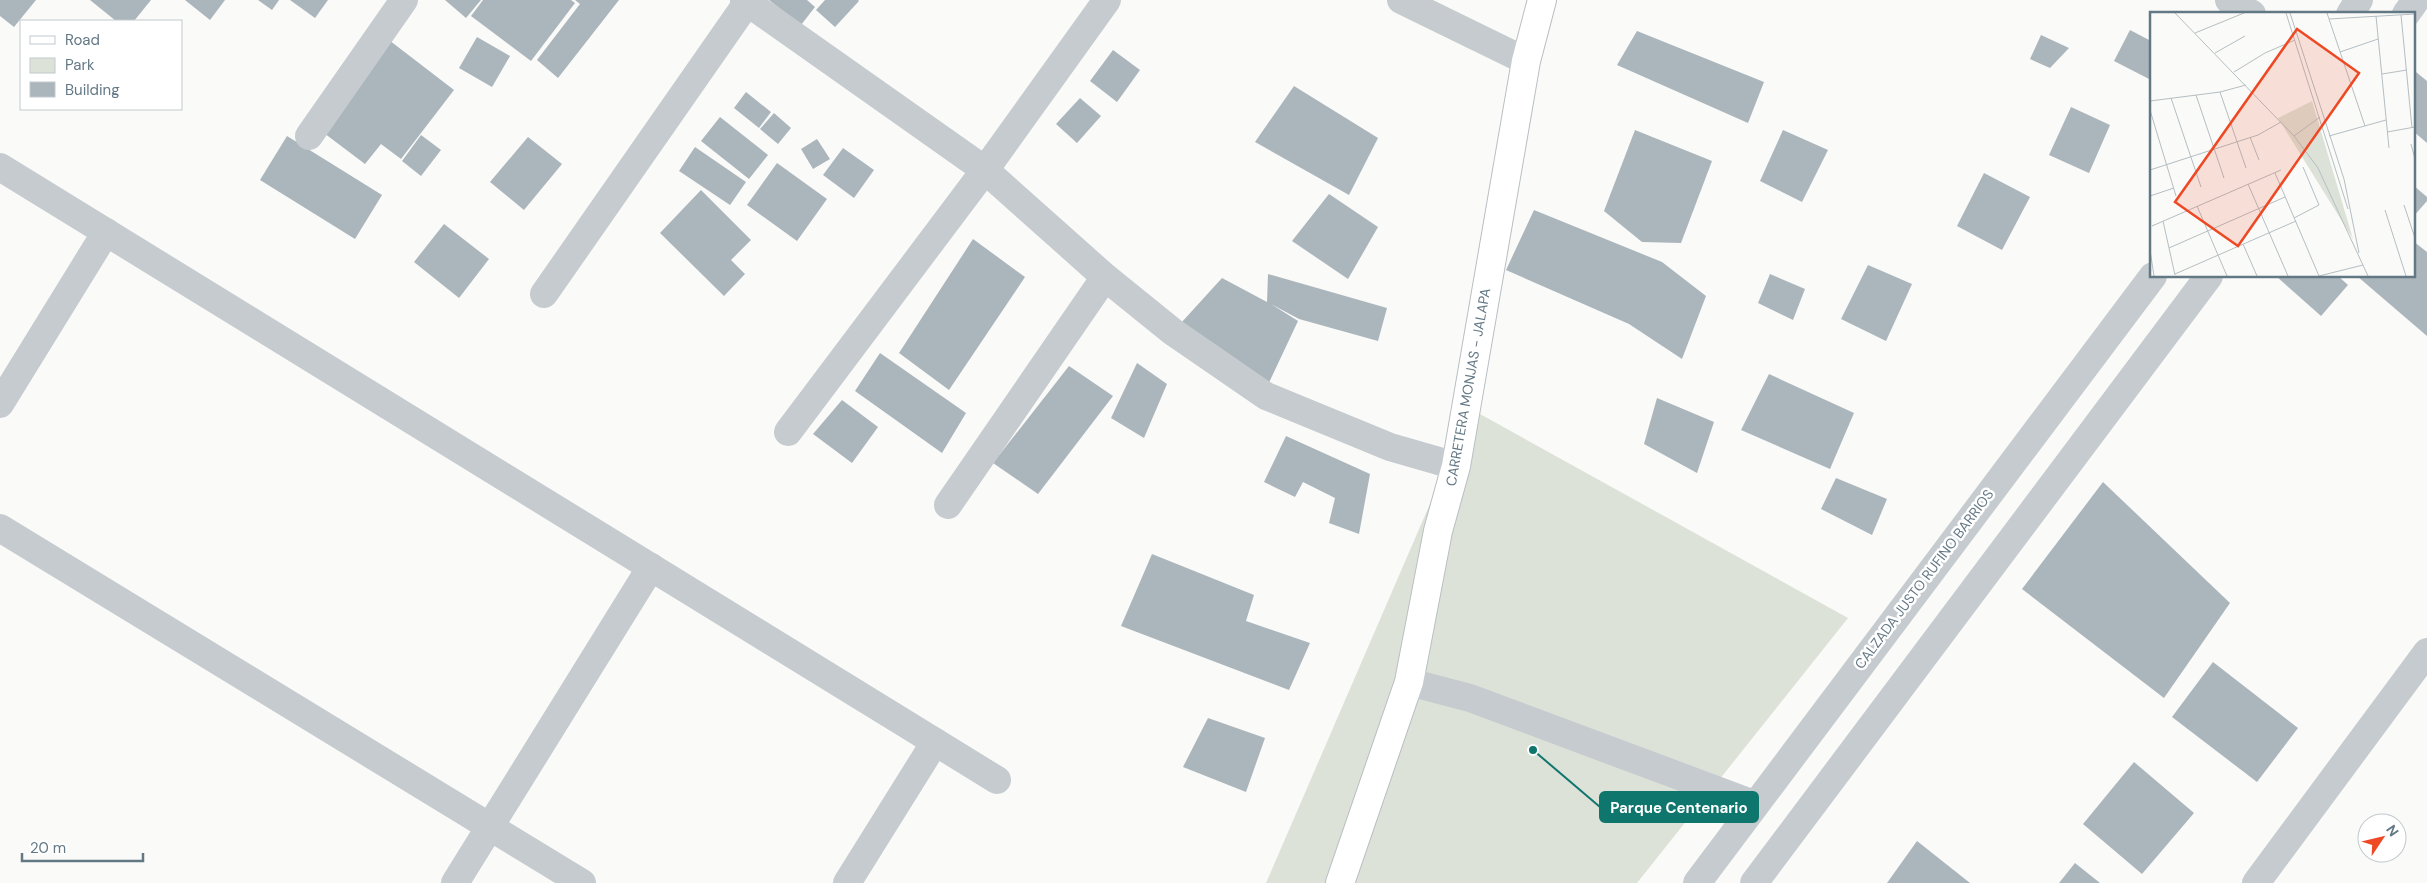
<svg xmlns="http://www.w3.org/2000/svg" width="2427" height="883" viewBox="0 0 2427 883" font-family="'DM Sans',sans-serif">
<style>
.green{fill:#dce2d8}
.building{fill:#abb6bc}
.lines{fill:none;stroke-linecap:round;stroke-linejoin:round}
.major-casing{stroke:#b8bec2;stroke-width:30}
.minor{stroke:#c5cbce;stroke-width:28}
.major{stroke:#fff;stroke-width:28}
.labels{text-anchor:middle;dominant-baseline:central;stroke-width:5;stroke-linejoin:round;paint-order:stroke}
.street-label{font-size:14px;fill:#637885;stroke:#fff}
.inset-road{fill:none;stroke:#b5bec3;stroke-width:1}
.view{fill:#ee4824;fill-opacity:0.15;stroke:#ee4824;stroke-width:2.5}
.inset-edge{fill:none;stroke:#637885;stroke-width:2.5}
.leader{fill:none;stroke:#0f766e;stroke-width:2}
.callout-dot{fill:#0f766e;stroke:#fff;stroke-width:2}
.callout{fill:#0f766e;stroke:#0f766e;stroke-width:2}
.callout-label{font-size:15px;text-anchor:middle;font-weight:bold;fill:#fff}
</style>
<rect width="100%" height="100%" fill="#fafaf8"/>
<polygon class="green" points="1471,409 1848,618 1637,883 1266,883"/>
<g class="building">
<polygon points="0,0 36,0 14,27 0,16"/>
<polygon points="90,0 151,0 134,21 116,21"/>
<polygon points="185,0 225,0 210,20"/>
<polygon points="258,0 279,0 272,10"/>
<polygon points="290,0 328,0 315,18"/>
<polygon points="445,0 481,0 466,18"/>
<polygon points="483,0 571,0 575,3 531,61 471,16"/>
<polygon points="575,0 619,0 558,78 537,60 580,4"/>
<polygon points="769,0 807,0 815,7 801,25"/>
<polygon points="825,0 858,0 859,1 835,27 816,10"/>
<polygon points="2130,30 2151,41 2151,80 2114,61"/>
<polygon points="1637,31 1764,82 1748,123 1617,65"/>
<polygon points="2041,35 2069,48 2050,68 2030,59"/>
<polygon points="385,37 454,90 401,159 381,144 365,164 316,127"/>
<polygon points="477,37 510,56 492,87 459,68"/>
<polygon points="1113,50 1140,70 1117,102 1090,81"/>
<polygon points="2416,72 2427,81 2427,143 2413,131 2413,76"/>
<polygon points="1294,86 1378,138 1349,195 1255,142"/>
<polygon points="746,92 771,112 759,128 734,108"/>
<polygon points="1080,98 1101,116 1077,143 1056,124"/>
<polygon points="2071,107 2110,125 2089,173 2049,155"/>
<polygon points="774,113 791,128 778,144 760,129"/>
<polygon points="720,117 768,155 749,179 701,141"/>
<polygon points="1635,130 1712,161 1681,243 1642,242 1604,211"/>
<polygon points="1783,130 1828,150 1802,202 1760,181"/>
<polygon points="421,135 441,150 421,176 402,161"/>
<polygon points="287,136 382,195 355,239 260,180"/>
<polygon points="528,137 562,164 524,210 490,182"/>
<polygon points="817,139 830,159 813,169 801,149"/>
<polygon points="695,147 746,182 730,205 679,171"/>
<polygon points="843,148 874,170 854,198 823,175"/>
<polygon points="777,163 827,199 797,241 747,205"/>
<polygon points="1984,173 2030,197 2002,250 1957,226"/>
<polygon points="2413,185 2427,197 2427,201 2413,217"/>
<polygon points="701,190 751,240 731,260 745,274 724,296 660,233"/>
<polygon points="1329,194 1378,227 1348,279 1292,241"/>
<polygon points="1534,210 1662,262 1706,296 1682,359 1629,324 1506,270"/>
<polygon points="444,224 489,259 459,298 414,262"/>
<polygon points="973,239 1025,277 949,390 899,353"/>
<polygon points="2413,241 2427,252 2427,336 2357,276 2413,276"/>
<polygon points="1868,265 1912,284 1886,341 1841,319"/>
<polygon points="1268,274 1387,308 1378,341 1299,319 1271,304 1298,321 1267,387 1181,323 1222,278 1267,302"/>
<polygon points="1770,274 1805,289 1793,320 1758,303"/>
<polygon points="2276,276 2338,276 2348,285 2321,316"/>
<polygon points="880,353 966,413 942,453 855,391"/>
<polygon points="1137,363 1167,384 1144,438 1111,418"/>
<polygon points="1069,366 1113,396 1038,494 993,463"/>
<polygon points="1769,374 1854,413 1830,469 1741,430"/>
<polygon points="1657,398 1714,422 1697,473 1644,444"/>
<polygon points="842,400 878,427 852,463 813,434"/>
<polygon points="1286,436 1370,474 1359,534 1329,523 1335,498 1303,482 1295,497 1264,482"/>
<polygon points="1836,478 1887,499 1872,535 1821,509"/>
<polygon points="2103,482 2230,603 2164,698 2022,589"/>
<polygon points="1152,554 1254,595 1246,621 1310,643 1289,690 1121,626"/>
<polygon points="2213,662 2298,728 2257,782 2172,717"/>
<polygon points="1208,718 1265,738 1246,792 1183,767"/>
<polygon points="2134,762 2194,813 2142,874 2083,824"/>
<polygon points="1917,841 1970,883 1887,883"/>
<polygon points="2075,863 2100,883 2059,883"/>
</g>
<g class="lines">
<defs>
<polyline id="major" points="1340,883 1409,682 1438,531 1456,466 1526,61 1542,0"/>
</defs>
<use href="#major" class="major-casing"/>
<g class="minor">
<polyline points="744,0 985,170 1105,277 1173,332 1266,396 1390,447 1456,466"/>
<polyline points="1401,0 1526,61"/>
<polyline points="2229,0 2252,14"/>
<polyline points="2350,14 2359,0"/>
<polyline points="2406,14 2416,0"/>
<polyline points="309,136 404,0"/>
<polyline points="0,167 997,780"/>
<polyline points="544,294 749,0"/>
<polyline points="0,404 106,232"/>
<polyline points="788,432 985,170 1107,0"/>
<polyline points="948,505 1105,277"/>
<polyline points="0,528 582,883"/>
<polyline points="1409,682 1470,698 1754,804"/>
<polyline points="455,883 651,567"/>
<polyline points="847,883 935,742"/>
<polyline points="1697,883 2153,276"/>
<polyline points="1754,883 2209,276"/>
<polyline points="2256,883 2427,652"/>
</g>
<use href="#major" class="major"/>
</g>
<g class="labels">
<g class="street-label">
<text transform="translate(1468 387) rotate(-80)">CARRETERA MONJAS - JALAPA</text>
<text transform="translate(1924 579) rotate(-53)">CALZADA JUSTO RUFINO BARRIOS</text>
</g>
</g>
<g transform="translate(2150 12)">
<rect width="265" height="265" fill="#fafaf8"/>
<path d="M162,89l41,138 -75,-121z" fill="#dce2d8"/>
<path class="inset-road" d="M25,1l119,123 24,32 50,108M136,1l62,196M140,1l54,166 15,74M177,1l38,113M251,3l11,113M226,4l13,132M179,7l86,-5M45,21l49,-20M190,40l38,-13M65,41l30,-17M84,60l31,-19 30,-13M232,62l25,-4M70,80l26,76M46,83l28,83M21,86l30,89M0,89l70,-9 26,-7M0,98l26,86M237,120l28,-5M144,124l26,-19M179,124l57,-16M100,125l9,23M261,132l4,15M0,158l108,-35 23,-13M125,161l44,103M98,172l40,92M0,184l24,-8M254,193l11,33M47,194l30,70M235,198l21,66M144,206l25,-13 -16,-38M13,209l12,54M2,214l129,-56M93,232l14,32M19,236l116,-51M0,238l4,26M25,262l121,-53M169,264l44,-11"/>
<path class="view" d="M147,17l62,44 -121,173 -63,-44z"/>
<rect width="265" height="265" class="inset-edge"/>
</g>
<path class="leader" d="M1533 750L1600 807"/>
<circle class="callout-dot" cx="1533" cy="750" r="5"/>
<rect class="callout" x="1600" y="792" width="158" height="30" rx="5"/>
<g class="callout-label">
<text x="1679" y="813">Parque Centenario</text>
</g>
<rect x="20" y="20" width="162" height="90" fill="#ffffff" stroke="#c1c9ce"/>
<rect x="30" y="36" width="25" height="8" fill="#ffffff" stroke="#c1c9ce"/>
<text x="65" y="45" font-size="15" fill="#637885">Road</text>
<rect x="30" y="58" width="25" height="15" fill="#dce2d8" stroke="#c1c9ce"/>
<text x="65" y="70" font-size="15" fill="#637885">Park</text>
<rect x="30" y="82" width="25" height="15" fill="#abb6bc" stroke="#c1c9ce"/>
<text x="65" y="95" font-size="15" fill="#637885">Building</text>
<g transform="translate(2382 838) rotate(55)"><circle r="24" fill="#ffffff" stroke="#c1c9ce"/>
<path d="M0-4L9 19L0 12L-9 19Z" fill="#ee4824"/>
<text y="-8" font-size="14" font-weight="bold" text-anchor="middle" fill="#637885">N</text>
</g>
<path d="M22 853v8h121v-8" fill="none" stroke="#637885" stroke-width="2.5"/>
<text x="30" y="853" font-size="15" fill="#637885" stroke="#ffffff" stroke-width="4" paint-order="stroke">20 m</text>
</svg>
